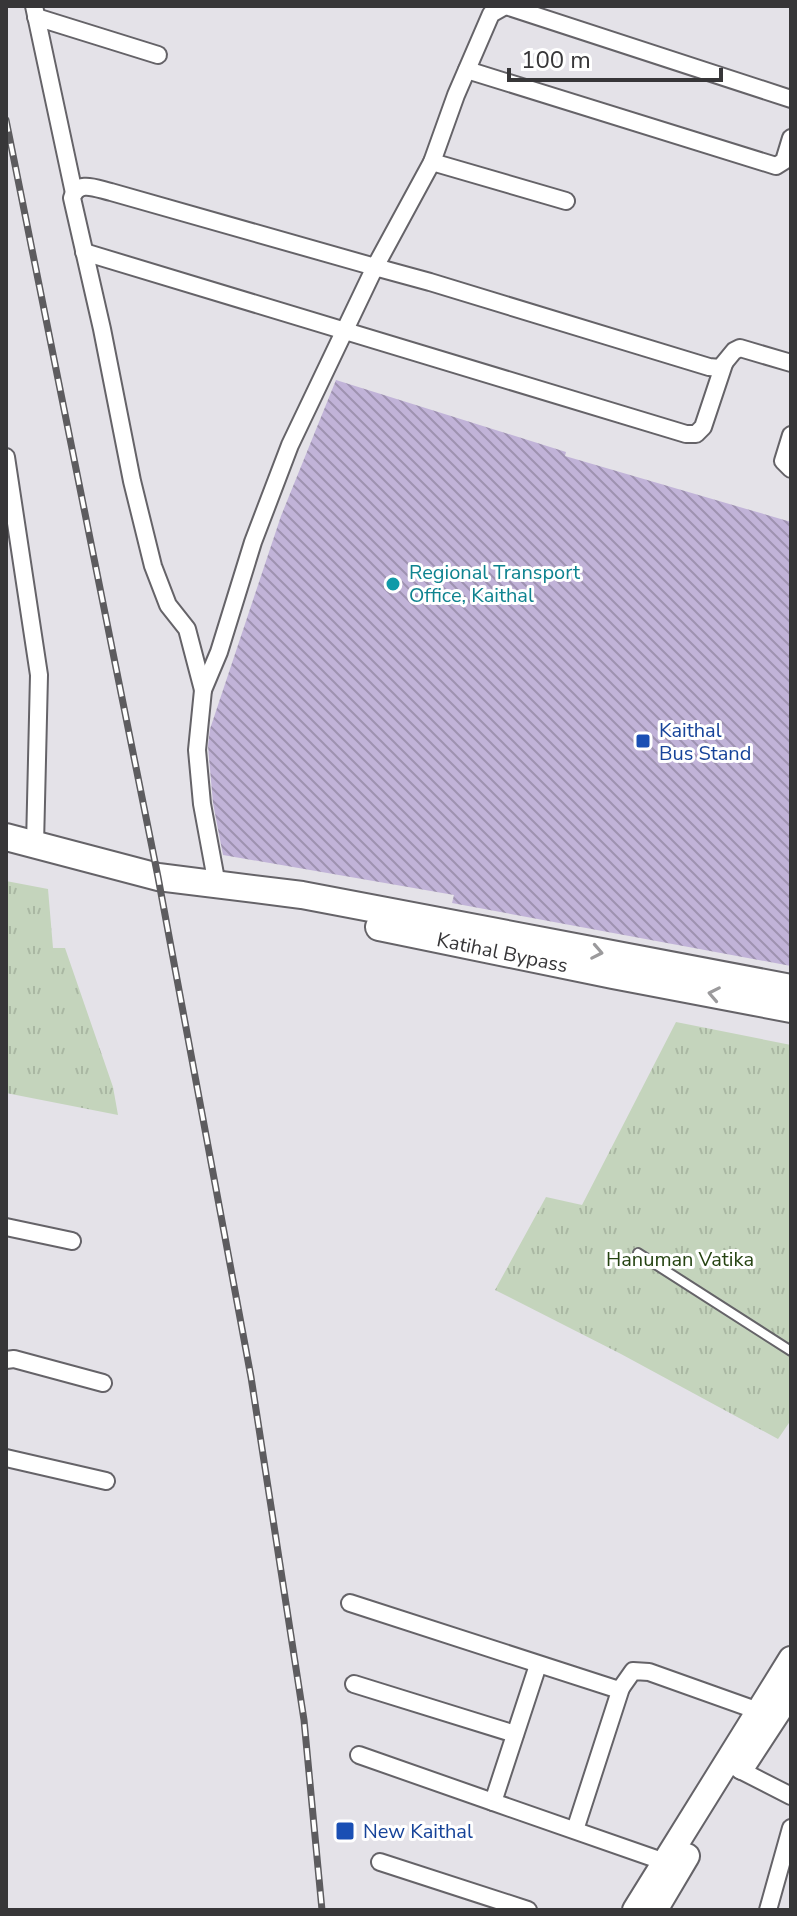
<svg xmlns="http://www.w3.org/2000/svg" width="797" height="1916" viewBox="0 0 797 1916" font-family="'Nunito Sans',sans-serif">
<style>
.park{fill:url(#park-tufts)}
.building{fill:url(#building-back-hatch)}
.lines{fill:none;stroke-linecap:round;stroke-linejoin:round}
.lane-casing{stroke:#656368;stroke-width:12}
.street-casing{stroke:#656368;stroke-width:20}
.secondary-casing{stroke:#656368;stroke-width:28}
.primary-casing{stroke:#656368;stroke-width:30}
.lane{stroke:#fff;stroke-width:8}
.street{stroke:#fff;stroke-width:16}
.secondary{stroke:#fff;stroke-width:24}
.primary{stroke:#fff;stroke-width:26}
.rail-casing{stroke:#5d5c5f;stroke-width:7}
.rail{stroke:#fff;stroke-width:4;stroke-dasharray:12;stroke-linecap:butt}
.oneway{stroke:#9b9a9c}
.culture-dot{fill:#0f9aa8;stroke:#fff;stroke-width:3}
.transit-dot{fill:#1a4fb4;stroke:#fff;stroke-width:3}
.labels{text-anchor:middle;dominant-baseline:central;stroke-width:6;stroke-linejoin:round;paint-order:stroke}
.culture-label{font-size:20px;fill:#0d838f;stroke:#fff;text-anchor:start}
.transit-label{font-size:20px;fill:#164399;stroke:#fff;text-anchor:start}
.street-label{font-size:20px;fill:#373638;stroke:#fff}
.park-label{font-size:20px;fill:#254311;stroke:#fff}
</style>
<defs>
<pattern id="park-tufts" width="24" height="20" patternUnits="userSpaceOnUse" patternTransform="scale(2)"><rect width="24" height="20" fill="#c4d4bc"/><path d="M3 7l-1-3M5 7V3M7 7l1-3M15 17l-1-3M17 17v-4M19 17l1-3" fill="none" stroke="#a9b7a2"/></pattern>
<pattern id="building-back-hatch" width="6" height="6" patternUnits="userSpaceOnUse" patternTransform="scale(2)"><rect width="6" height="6" fill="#c1b3d8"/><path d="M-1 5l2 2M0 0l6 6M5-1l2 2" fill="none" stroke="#9e92b0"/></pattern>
</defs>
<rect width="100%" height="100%" fill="#e4e2e8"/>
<g class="park">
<polygon points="6,881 48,889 53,948 65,948 113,1087 118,1115 6,1093"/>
<polygon points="676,1022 791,1045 791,1420 778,1439 621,1354 495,1290 546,1197 582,1205"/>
</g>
<polygon class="building" points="336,380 566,452 565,456 791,522 791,966 452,903 454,895 223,855 213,803 208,746 210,729 281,516"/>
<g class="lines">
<defs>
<polyline id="lane" points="638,1253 791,1351"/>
<g id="street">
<polyline points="34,6 74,193"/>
<polyline points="506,6 791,99"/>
<polyline points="36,17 158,55"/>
<polyline points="467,70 776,166 784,161 791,138"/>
<polyline points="432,162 566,201"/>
<polyline points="84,252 686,434 696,434 703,427 724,364"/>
<polyline points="791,435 783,461 791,469"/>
<polyline points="6,457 39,675 35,845"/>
<path d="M203,690l-16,-61 -19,-24 -15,-39 -21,-85 -30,-152 -30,-131c6,-19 25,-9 39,-6l264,75 57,-105 24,-67 35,-81 14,-8"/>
<polyline points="217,885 202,804 197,750 203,690 219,652 253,542 290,445 375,267 430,282 709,367 720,368 734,351 740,348 791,363"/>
<polyline points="6,1227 72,1241"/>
<polyline points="6,1360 14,1359 103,1383"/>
<polyline points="6,1458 106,1481"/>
<polyline points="350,1603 616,1689 621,1688 633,1671 649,1672 767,1714"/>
<polyline points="538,1665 493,1802 665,1862"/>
<polyline points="354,1684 515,1734"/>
<polyline points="359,1755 493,1802"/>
<polyline points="740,1770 791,1796"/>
<polyline points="575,1830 621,1688"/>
<polyline points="380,1862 528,1910"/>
<polyline points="768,1910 791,1828"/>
</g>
<g id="secondary">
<polyline points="742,1767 791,1692"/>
<polyline points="635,1910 791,1659"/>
<polyline points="655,1910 687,1856"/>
</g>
<g id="primary">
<polyline points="6,837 158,877 302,895 791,988"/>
<path id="s1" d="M379,927l234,48 178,34"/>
</g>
</defs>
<use href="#lane" class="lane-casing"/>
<use href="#street" class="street-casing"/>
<use href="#secondary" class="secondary-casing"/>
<use href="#primary" class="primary-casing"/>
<use href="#lane" class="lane"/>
<use href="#street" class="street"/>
<use href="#secondary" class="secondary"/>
<use href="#primary" class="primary"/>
<defs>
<polyline id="rail" points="6,120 158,877 251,1377 304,1720 322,1910"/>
</defs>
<use href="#rail" class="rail-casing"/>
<use href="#rail" class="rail"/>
</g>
<defs><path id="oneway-chevron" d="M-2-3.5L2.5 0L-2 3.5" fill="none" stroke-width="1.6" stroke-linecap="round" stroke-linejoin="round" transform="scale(2)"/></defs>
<g class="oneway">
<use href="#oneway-chevron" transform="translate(597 952) rotate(11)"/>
<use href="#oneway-chevron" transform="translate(714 994) rotate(-169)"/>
</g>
<circle class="culture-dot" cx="393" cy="584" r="8"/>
<g class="transit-dot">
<rect x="635" y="733" width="16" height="16" rx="4"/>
<rect x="335" y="1821" width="20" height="20" rx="4"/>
</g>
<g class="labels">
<g class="culture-label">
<text x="409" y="572">Regional Transport<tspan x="409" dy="23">Office, Kaithal</tspan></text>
</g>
<g class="transit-label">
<text x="659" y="730">Kaithal<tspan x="659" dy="23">Bus Stand</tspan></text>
<text x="363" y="1831">New Kaithal</text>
</g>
<g class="street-label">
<text stroke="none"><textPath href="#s1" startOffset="126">Katihal Bypass</textPath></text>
</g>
<g class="park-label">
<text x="680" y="1259">Hanuman Vatika</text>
</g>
</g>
<rect width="797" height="1916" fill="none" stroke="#373638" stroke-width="16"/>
<path d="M509 68v12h212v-12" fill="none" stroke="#373638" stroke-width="4"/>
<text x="521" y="68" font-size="24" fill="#373638" stroke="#ffffff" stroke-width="6" paint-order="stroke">100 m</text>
</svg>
